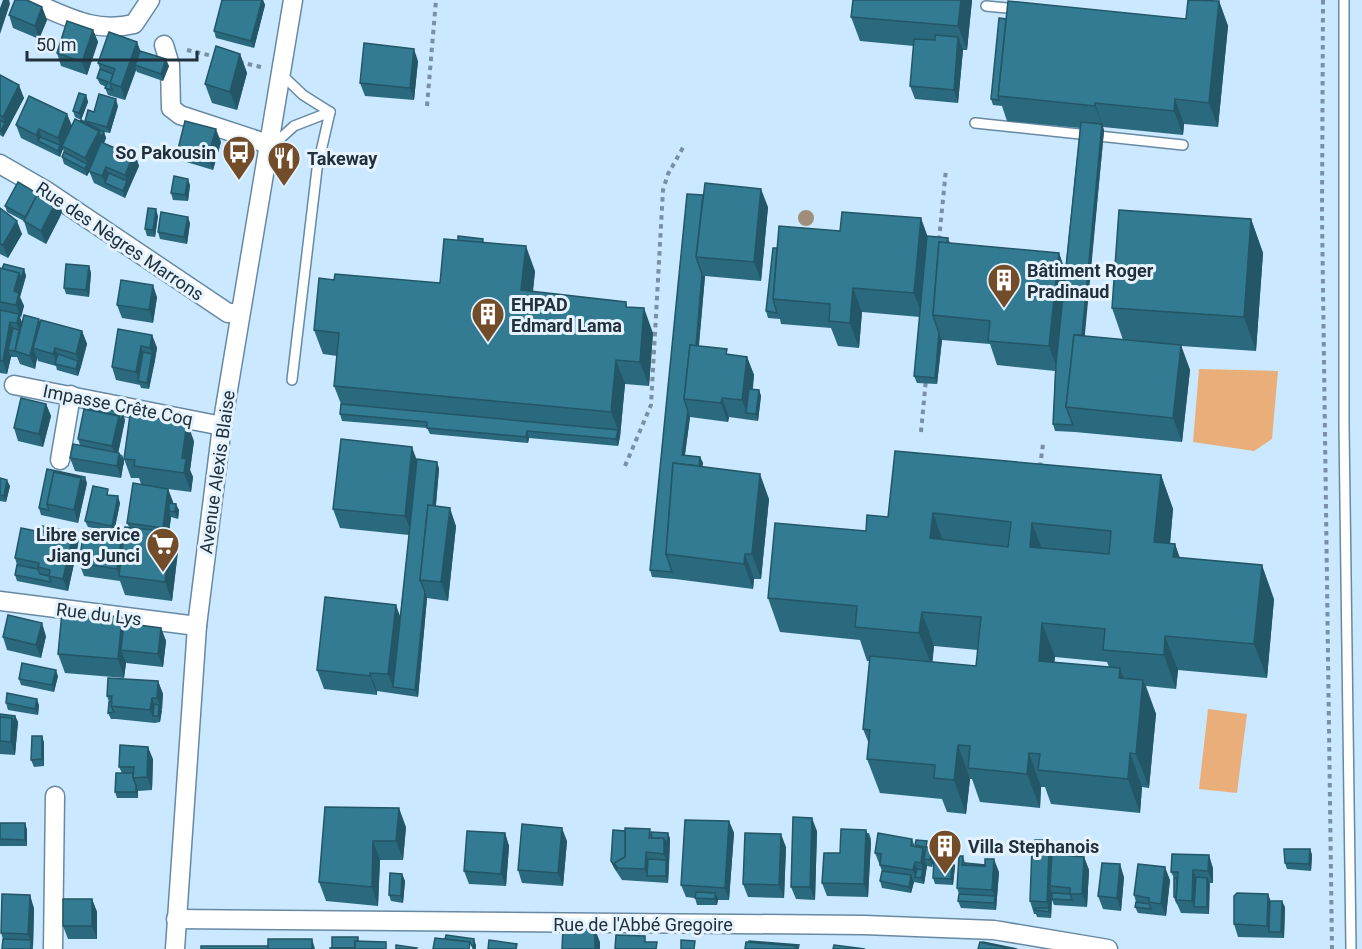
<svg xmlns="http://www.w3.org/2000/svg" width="1362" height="949" viewBox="0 0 1362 949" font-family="Roboto,sans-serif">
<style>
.green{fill:#e9ae7a}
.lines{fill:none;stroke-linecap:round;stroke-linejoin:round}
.lane-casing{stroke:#6789a3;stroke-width:12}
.street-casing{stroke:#6789a3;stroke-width:21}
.path{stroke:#7990a1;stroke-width:4;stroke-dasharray:4.5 4.5;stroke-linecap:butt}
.lane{stroke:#fff;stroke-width:9}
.street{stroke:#fff;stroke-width:18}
.tree{fill:#9f8f7a}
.wall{fill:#2b6a7e;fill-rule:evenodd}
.shaded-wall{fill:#235666}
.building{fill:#327b92;stroke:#235666;stroke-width:1.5;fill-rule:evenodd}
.labels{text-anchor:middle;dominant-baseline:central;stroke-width:6;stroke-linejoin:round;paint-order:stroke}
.poi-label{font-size:18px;font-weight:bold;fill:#21303b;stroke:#e4f3ff;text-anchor:start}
.street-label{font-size:18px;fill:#21303b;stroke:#e4f3ff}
</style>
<rect width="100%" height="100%" fill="#cae8ff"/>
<g class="green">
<polygon points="1199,369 1278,371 1272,439 1254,451 1193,442"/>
<polygon points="1208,709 1247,714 1237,793 1199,789"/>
</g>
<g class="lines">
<defs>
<g id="lane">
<polyline points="1344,0 1344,426 1351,949"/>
<polyline points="986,6 1017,9"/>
<polyline points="280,73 303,95 330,112"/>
<polyline points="975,123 1183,145"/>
<polyline points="271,147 294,126 330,112"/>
<polyline points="292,380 317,169 330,112"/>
</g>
<g id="street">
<path d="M27,0c38,15 66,34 107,24l16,-24"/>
<polyline points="164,45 170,65 171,108 180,115 268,144"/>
<polyline points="0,164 45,190 228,313 240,313"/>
<polyline points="14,385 222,426"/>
<polyline points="60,460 71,395"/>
<polyline points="0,601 197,626"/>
<polyline points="176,919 864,925 994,930 1108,949"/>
<polyline points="53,949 55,796"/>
<polyline points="175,949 197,626 222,426 293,0"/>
</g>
</defs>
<use href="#lane" class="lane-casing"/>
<use href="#street" class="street-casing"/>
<g class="path">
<polyline points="1323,0 1322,215 1332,949"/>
<polyline points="187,50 217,57"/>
<polyline points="239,62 261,67"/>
<polyline points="427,106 436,0"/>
<polyline points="939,240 946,169"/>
<polyline points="921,432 926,379"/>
<polyline points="625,466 651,405 663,190 668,174 685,144"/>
<polyline points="1040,467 1043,444"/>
</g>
<use href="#lane" class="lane"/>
<use href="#street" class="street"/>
</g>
<circle class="tree" cx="806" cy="218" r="8"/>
<g class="wall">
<polygon points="222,0 263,0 265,5 254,48 216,38 214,31"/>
<polygon points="853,0 972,0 967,50 963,50 958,103 915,99 910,86 914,46 860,41 851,17"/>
<polygon points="1219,1 1228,26 1218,127 1184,124 1183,135 1103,127 1104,131 1084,336 1123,340 1112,308 1251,219 1263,253 1256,351 1181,346 1190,370 1182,442 1075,432 1055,431 1053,424 1055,371 997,365 990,344 942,340 937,384 917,383 914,376 920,317 862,312 859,348 838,346 831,328 781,324 780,319 768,318 766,311 777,248 840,231 948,238 950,243 1059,253 1065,272 1080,128 1007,121 1002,106 993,105 991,99 1006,19 1186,19"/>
<polygon points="42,7 47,20 39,39 13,28 9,15"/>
<polygon points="93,30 98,42 87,75 61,66 57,53"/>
<polygon points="137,42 140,51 169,66 163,81 137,72 136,70 125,100 108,95 105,88 106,87 100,84 97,78 100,69 98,63"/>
<polygon points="240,54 247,73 237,110 212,103 205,84"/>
<polygon points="418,61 414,100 365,96 360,83"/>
<polygon points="0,75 24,98 3,137 0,135"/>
<polygon points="86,95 88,102 81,120 75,117 73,111"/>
<polygon points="118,106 110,133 104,132 106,138 104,144 137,160 139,166 125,198 94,183 89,171 87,176 64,164 62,157 64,152 63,149 60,157 21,138 16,125 67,114 72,126 80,121 85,122 85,121 94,112"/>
<polygon points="221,142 213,170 183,161 178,149"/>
<polygon points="190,185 188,201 173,200 171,193"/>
<polygon points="38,194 39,196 60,205 62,212 46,244 28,234 24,221 7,212 5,206"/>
<polygon points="687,194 768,207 761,281 705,276 699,346 729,355 747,357 754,375 753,389 759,390 761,396 758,421 729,417 728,422 690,417 685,455 700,457 703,463 702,467 769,499 761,579 754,579 753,589 675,579 652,577 650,570"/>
<polygon points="0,208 22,234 8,258 0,254"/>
<polygon points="158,216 155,237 147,236 145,229"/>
<polygon points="190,223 187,244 160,239 158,232"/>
<polygon points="483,239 484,243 535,271 533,292 626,302 627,307 653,333 649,386 625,384 620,437 618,446 529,438 528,443 430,434 427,428 342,421 340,414 341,404 334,386 337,356 323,354 314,330 334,280 440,283 458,241"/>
<polygon points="89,266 91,273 89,297 66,294 64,288"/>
<polygon points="0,268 24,269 26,276 20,297 24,306 20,318 22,322 39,319 40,323 82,331 87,344 78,376 57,370 56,366 38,361 37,358 35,369 20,364 17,357 11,357 7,374 0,373"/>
<polygon points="157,297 153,323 122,318 117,305"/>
<polygon points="152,335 157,348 149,389 141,388 140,385 116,380 112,367"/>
<polygon points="46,404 51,416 43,447 18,441 14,428"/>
<polygon points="125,420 118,453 122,455 124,461 121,478 75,471 70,458 80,445 78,439"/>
<polygon points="194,441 190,470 193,477 191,492 168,489 173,502 173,504 179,510 178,519 171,517 169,532 178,551 172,601 125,595 120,581 84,576 79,563 122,535 124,540 129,527 127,523 141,484 139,478 131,478 124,459"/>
<polygon points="417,459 437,462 439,469 436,506 456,526 448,601 427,598 418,697 377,691 377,695 324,689 317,670 400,616 409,535 340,528 333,509"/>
<path d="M1161,475l12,34 -3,35h5l4,13 95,42 -7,79 -89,-8 -2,19 -30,-3 10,28 -7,74 -7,-1 -2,26 -89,-9 -6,-17h-4l-1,21 -60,-6 -8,-23h-2l-4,35 -19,-2 -5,-13 -62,-6 -13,-34 2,-15 -6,-15 7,-68h-3l-7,-21 -80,-8 -12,-34 120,-81zM934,646l44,4 -2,16 -44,-4zM1055,657l52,5 2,5 -55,-5z"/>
<polygon points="0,478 10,486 6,502 0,501"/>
<polygon points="87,483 78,523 41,515 39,508"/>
<polygon points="110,496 120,503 114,532 88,527 85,521"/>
<polygon points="79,539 68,591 17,581 15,575 17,565 15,558"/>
<polygon points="124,623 161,628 166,641 163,667 126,663 124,678 65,673 58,654"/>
<polygon points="46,636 41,658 7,650 3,637"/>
<polygon points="58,676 54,692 21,685 19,679"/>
<polygon points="158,681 163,694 160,722 155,723 116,719 111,719 108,713 109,702 107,696"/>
<polygon points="6,703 39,705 38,715 8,710"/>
<polygon points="0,714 15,716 18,722 15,755 0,754"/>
<polygon points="42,736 44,743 44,766 34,767 31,760"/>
<polygon points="153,759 152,790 138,791 138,798 117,798 115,792 122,773 119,767"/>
<polygon points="325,807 406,827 403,860 380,860 378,906 326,901 319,882"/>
<polygon points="729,821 734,833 729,900 718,900 717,905 697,905 695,898 686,897 681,885"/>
<polygon points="0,823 25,823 27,830 27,846 0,846"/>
<polygon points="817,831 815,900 796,899 791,887"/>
<polygon points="651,832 668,833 670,839 668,883 622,880 614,868 611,861"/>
<polygon points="505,833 509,846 506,886 469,884 464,871"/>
<polygon points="867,833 869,833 871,839 868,897 827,896 822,883"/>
<polygon points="912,839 915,847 916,847 915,845 929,847 935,854 932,867 927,866 924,884 914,882 911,893 882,888 880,881 882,871 875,853"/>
<polygon points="567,841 563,886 522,883 518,870"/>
<polygon points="786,847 784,898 748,897 743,884"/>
<polygon points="1046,847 1047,848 1049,848 1051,855 1084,857 1089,870 1087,907 1054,905 1052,900 1051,918 1037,917 1036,914 1034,914 1030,901"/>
<polygon points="1310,849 1312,855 1311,871 1287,869 1285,863"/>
<polygon points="963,856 965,863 999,872 996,910 961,908 958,901 959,894 957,888"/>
<polygon points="952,859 955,866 953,885 935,884 933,878"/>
<polygon points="1213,868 1213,883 1209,883 1209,914 1181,913 1177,904 1176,903 1174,897 1174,878 1171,872"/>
<polygon points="402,874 405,881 403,903 391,901 389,895"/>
<polygon points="1124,877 1121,911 1103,909 1098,896"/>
<polygon points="1170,880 1166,916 1138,913 1135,907 1136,902 1134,895"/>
<polygon points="1268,894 1270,901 1285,907 1284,938 1238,937 1234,924"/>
<polygon points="92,899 97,912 97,939 68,939 63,926"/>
<polygon points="34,908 33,949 2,949 3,939 1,933"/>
</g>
<g class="shaded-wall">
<polygon points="3,0 9,0 10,4 0,34 0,8"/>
<polygon points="262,0 263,0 265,5 254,48 251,41"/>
<polygon points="961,0 972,0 967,50 958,26"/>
<polygon points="1219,1 1228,26 1218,127 1209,103"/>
<polygon points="42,7 47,20 39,39 35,26"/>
<polygon points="93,30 98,42 87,75 82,62"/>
<polygon points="958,37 963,50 958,103 954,90"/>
<polygon points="137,42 142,55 135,65 136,70 125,100 121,87"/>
<polygon points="414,49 418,61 414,100 410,88"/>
<polygon points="240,54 247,73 237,110 230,92"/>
<polygon points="166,59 169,66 163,81 161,74"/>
<polygon points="19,85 24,98 7,130 3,117"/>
<polygon points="86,95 88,102 81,120 79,113"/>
<polygon points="116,99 118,106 110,133 107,127"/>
<polygon points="1175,99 1184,124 1183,135 1174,111"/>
<polygon points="1095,103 1103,127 1104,131 1095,106"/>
<polygon points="67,114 72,127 62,146 63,149 62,151 58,138"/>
<polygon points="5,123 7,130 3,137 1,131"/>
<polygon points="1102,124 1104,131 1078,408 1075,408"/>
<polygon points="39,129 43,142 38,141 36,135"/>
<polygon points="216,129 221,142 213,170 208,157"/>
<polygon points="99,131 104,132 106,138 90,171 85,158"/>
<polygon points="60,145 62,151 60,157 58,151"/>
<polygon points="133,156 135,162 137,160 139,166 129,188 125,175"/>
<polygon points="87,164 90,171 87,176 85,169"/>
<polygon points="106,167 111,180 105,183 102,176"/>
<polygon points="188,179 190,185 188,201 185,195"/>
<polygon points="127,181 129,188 125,198 123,191"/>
<polygon points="761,189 768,207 761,281 754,262"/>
<polygon points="55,204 60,217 46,244 41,231"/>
<polygon points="60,205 62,212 60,217 57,210"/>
<polygon points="156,209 158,216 155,237 153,230"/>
<polygon points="188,217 190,223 187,244 184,237"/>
<polygon points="921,218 930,243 923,317 914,293"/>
<polygon points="1251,219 1263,253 1256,351 1244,317"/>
<polygon points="17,221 22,234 8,258 3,245"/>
<polygon points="526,246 535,271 530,315 521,290"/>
<polygon points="1059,253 1068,278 1058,371 1049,346"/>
<polygon points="89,266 91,273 89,297 86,290"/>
<polygon points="24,269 26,276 20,297 24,306 21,318 16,305 14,291 19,273"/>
<polygon points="702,274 703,276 705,276 697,364 689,399"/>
<polygon points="153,285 157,297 153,323 149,310"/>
<polygon points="853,288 862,312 859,348 850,323"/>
<polygon points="644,308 653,333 649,386 640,362"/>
<polygon points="19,314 23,326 21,336 17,323"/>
<polygon points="39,319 43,332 33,348 37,358 35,369 30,356"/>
<polygon points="10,322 15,335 8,350 11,357 7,374 3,361"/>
<polygon points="82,331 87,344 81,367 76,354"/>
<polygon points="939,333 942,340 937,384 935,378"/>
<polygon points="152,335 157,348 155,361 150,348"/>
<polygon points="1181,345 1190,370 1182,442 1173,418"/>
<polygon points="141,346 146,359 139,381 136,372"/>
<polygon points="55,348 60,360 57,364 53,354"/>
<polygon points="152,354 155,361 149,389 147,383"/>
<polygon points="747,357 754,375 749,413 746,413 749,419 742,400"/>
<polygon points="616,360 625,384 620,437 618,446 616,439 618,430 611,412"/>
<polygon points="78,361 81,367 78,376 76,369"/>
<polygon points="759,390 761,396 758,421 756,414"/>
<polygon points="722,398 729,417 728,422 721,403"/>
<polygon points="46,404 51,416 43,447 39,434"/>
<polygon points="688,411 690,417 684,461 682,455"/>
<polygon points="123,413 125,420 117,459 112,446 119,416"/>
<polygon points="187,422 194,441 190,470 193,477 191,492 184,473 182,458"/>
<polygon points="527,431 529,438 528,443 526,437"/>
<polygon points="412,447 419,466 412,535 405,516"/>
<polygon points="119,453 123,466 121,478 117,466"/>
<polygon points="122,455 124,461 124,466 121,460"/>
<polygon points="700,457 703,463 700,489 698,483"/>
<polygon points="437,462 439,469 429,581 426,580"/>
<polygon points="760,474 769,499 761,579 752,554"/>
<polygon points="1161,475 1173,509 1167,576 1154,542"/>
<polygon points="85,477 87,483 78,523 74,510 81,478"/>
<polygon points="7,480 10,486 6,502 4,496"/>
<polygon points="168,489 173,502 172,511 169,511 171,517 168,540 163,528"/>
<polygon points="118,496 120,503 114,532 112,526"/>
<polygon points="176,504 179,510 178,519 175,512"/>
<polygon points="450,508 456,526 448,601 441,582"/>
<polygon points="933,513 945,547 930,538"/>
<polygon points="1032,523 1045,557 1030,547"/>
<polygon points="77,532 79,539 77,551 75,545"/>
<polygon points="172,532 178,551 172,601 165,582"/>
<polygon points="122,535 126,548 120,577 117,569"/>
<polygon points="72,538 77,551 68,591 63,579"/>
<polygon points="1175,544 1187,578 1173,557"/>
<polygon points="745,554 754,579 753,589 744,564"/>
<polygon points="1262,565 1274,599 1267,678 1254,644"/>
<polygon points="425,592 427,598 418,697 415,690"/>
<polygon points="396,605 403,624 393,687 388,674"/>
<polygon points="922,612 934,646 932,667 919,633"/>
<polygon points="122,617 129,636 121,650 126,663 124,678 118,659"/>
<polygon points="42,623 46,636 41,658 36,645"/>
<polygon points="1042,623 1055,657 1051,695 1039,661"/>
<polygon points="161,628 166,641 163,667 158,654"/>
<polygon points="1165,636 1178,670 1176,689 1164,655"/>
<polygon points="1120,668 1132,702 1119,678"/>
<polygon points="56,670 58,676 54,692 52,685"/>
<polygon points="370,673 377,691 377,695 370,676"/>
<polygon points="1143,680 1156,714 1149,788 1136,754"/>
<polygon points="158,681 163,694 162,711 157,698"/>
<polygon points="152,698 156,711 153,716 150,710"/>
<polygon points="37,699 39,705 38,715 35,709"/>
<polygon points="159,705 162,711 160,722 158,716"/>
<polygon points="15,716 18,722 15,755 11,742 12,718"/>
<polygon points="42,736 44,743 44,766 42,759"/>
<polygon points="958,745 970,779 966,814 954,780"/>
<polygon points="148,747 153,759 152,790 147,777"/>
<polygon points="1029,753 1041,787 1040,808 1027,774"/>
<polygon points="1130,753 1142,787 1140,813 1128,779"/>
<polygon points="136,785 138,791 138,798 136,792"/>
<polygon points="399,808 406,827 403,860 396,841"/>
<polygon points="812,818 817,831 815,900 810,887"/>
<polygon points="729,821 734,833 729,900 725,888"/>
<polygon points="25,823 27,830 27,846 25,840"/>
<polygon points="562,828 567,841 563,886 558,873"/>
<polygon points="866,830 871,843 868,897 864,884"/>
<polygon points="505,833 509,846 506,886 501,874"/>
<polygon points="668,833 670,839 669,867 664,854 664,838"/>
<polygon points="781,834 786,847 784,898 779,885"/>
<polygon points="373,841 380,860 378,906 372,887"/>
<polygon points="1047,847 1049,853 1049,848 1051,855 1050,886 1052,894 1051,918 1047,902"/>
<polygon points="923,848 927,860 924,859 927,866 924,884 921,878 923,870 921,863"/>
<polygon points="932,848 935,854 932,867 930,860"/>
<polygon points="1310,849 1312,855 1311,871 1309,864"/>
<polygon points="646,852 650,865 647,876 645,869"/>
<polygon points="1209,855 1213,868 1213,883 1208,871"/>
<polygon points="1084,857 1089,870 1087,907 1082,894"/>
<polygon points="952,859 955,866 953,885 951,879"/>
<polygon points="994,859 999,872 996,910 994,903 995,896 992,890"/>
<polygon points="666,860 669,867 668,883 666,876"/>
<polygon points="915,862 919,875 915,877 913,870"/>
<polygon points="1120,864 1124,877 1121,911 1117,898"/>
<polygon points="1165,867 1170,880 1166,916 1161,904"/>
<polygon points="1193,870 1198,883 1194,907 1192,901"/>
<polygon points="402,874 405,881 403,903 401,896"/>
<polygon points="911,875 914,882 911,893 909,887"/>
<polygon points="1207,878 1210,884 1209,914 1207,907"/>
<polygon points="715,893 718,899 717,905 715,899"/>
<polygon points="1268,894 1273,907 1269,932 1267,926"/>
<polygon points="30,895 34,908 33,947 28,934"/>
<polygon points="92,899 97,912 97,939 92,926"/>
<polygon points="1282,901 1285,907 1284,938 1281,932"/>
<polygon points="595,929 600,942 600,949 595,949"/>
<polygon points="312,939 315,949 312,949"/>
<polygon points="474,939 476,945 476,949 473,949 473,948"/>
</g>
<g class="building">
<polygon points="15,0 27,0 42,7 35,26 9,15"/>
<polygon points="222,0 262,0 251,41 214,31"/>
<polygon points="853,0 961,0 958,26 851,17"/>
<polygon points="1188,0 1219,1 1209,103 1175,99 1174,111 1095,103 1095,106 998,96 1008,1 1186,19"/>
<polygon points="999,18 1006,19 998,96 999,100 991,99"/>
<polygon points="67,21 93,30 82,62 57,53"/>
<polygon points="109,32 137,42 121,87 110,83 115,69 98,63"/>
<polygon points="935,35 958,37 954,90 910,86 914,39 935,40"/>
<polygon points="364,43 414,49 410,88 360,83"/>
<polygon points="216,46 240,54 230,92 205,84"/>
<polygon points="140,51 166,59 161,74 135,65"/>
<polygon points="100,69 113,74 110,83 112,90 105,88 108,82 97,78"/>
<polygon points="0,75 19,85 3,117 0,115"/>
<polygon points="79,93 86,95 79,113 73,111"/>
<polygon points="99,94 116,99 107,127 85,121 88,110 94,112"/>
<polygon points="29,96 67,114 58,138 39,129 36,135 16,125"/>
<polygon points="75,119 99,131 85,158 62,146"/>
<polygon points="0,120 5,123 1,131 0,130"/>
<polygon points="81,120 104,132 101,137 99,131 80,121"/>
<polygon points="185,121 216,129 208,157 178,149"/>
<polygon points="1081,122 1102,124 1082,335 1074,335 1066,407 1073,425 1053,424 1056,364"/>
<polygon points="40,137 60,145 58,151 38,141"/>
<polygon points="101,142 133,156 125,175 106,167 102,176 89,171"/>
<polygon points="64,152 87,164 85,169 62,157"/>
<polygon points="109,173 127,181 123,191 105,183"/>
<polygon points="174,176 188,179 185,195 171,193"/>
<polygon points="18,182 38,194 25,217 5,206"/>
<polygon points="705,183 761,189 754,262 696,257"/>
<polygon points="687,194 703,195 696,257 702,274 696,346 690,345 684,399 688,411 682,455 700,457 699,466 673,463 666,554 672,572 650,570"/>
<polygon points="37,195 55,204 41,231 24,221"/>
<polygon points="42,197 60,205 57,210 55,204"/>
<polygon points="0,208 17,221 3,245 0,244"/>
<polygon points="148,208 156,209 153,230 145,229"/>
<polygon points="1119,210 1251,219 1244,317 1112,308"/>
<polygon points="161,212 188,217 184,237 158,232"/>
<polygon points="842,212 921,218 914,293 853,288 850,323 829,321 830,304 773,299 779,226 840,231"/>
<polygon points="458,236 483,239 482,243 458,241"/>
<polygon points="927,236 948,238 947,243 939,242 933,315 939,333 935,378 914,376"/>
<polygon points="444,239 526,246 521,290 626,302 626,307 644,308 640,362 616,360 611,412 334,386 339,333 314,330 319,278 334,280 335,274 440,283"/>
<polygon points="939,242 1059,253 1049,346 988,341 990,321 933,315"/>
<polygon points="773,248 777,248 773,299 777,313 766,311"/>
<polygon points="4,264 24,269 21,279 19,273 2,269"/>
<polygon points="66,264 89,266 86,290 64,288"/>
<polygon points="0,268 19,273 14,291 19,293 16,305 0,302"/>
<polygon points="121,280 153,285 149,310 117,305"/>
<polygon points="0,310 19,314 17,323 10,322 3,361 0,361"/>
<polygon points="24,315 39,319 30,356 15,351"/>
<polygon points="41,320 82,331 76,354 55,348 53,354 33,348"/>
<polygon points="13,328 19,330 15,351 8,350"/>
<polygon points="118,329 152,335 150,348 141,346 136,372 112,367"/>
<polygon points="1074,335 1181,345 1173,418 1066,407"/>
<polygon points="690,345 727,349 726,354 747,357 742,400 722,398 721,403 684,399"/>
<polygon points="143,352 152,354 147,383 138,381"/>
<polygon points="58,354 78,361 76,369 55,364"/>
<polygon points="749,389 759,390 756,414 746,413"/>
<polygon points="21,398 46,404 39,434 14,428"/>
<polygon points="341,404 618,430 616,439 527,431 526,437 427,428 427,422 340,414"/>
<polygon points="89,405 123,413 121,422 119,416 88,409"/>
<polygon points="84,409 119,416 112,446 78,439"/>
<polygon points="130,415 187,422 182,458 186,459 184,473 134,466 135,460 124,459"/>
<polygon points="341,439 412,447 405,516 333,509"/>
<polygon points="73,444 119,453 117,466 70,458"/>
<path d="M895,451l266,24 -7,67 21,2 -2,13 89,8 -8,79 -89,-8 -1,19 -61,-5 2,-21 -63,-6 -3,38 81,7 -1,10 24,2 -7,74 -6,-1 -2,26 -90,-9 2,-16 -11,-1 -2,21 -59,-6 2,-22 -12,-1 -4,35 -20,-2 1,-13 -68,-6 3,-29 -7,-1 7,-73 106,10 5,-49 -59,-5 -3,21 -64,-6 2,-21 -89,-8 7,-75 91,8 1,-16 21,2zM933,513l78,9 -3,25 -78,-9zM1032,523l79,8 -2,23 -79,-7z"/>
<polygon points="417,459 437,462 433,506 428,505 420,580 425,592 415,690 393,687"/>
<polygon points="673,463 760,474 752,554 745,554 744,564 666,554"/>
<polygon points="47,469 85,477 83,484 81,478 54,472 47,504 49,510 39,508"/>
<polygon points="54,472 81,478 74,510 47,504"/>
<polygon points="0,478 7,480 4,496 0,495"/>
<polygon points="133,483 168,489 163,528 127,523"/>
<polygon points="93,486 108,489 107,495 118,496 112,526 85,521"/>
<polygon points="169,503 176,504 175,512 169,511"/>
<polygon points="428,505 450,508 441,582 420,580"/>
<polygon points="42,526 77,532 75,545 72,538 41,532"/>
<polygon points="125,527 172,532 165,582 119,576"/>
<polygon points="21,528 72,538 63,579 49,576 50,570 38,567 39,563 15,558"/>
<polygon points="84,529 122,535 117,569 79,563"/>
<polygon points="17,565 38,569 40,574 49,576 51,582 15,575"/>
<polygon points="325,597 396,605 388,674 370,673 370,676 317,670"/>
<polygon points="62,612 122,617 118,659 58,654"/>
<polygon points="8,615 42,623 36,645 3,637"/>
<polygon points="124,623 161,628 158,654 121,650"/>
<polygon points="22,663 56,670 52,685 19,679"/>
<polygon points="108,678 158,681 157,698 152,698 150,710 111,706 112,696 107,696"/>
<polygon points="7,693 37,699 35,709 6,703"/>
<polygon points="109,702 112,702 111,706 114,712 108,713"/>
<polygon points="154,704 159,705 158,716 153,716"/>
<polygon points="0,714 15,716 14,724 12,718 0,717"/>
<polygon points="0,717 12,718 11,742 0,741"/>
<polygon points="32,736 42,736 42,759 31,760"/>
<polygon points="120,745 148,747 147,777 133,778 134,767 119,767"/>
<polygon points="116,773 133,773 133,778 136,785 136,792 115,792"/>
<polygon points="325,807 399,808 396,841 373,841 372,887 319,882"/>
<polygon points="793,817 812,818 810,887 791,887"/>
<polygon points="685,820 729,821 725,888 681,885"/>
<polygon points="0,823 25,823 25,840 0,839"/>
<polygon points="522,824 562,828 558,873 518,870"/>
<polygon points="625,828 650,829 649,838 664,838 664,854 646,852 645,869 618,868 614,863 625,857"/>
<polygon points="841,829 866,830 864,884 822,883 824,853 840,853"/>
<polygon points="613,830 625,831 625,857 614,863 617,870 611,861"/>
<polygon points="467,831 505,833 501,874 464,871"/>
<polygon points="651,832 668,833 667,845 664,838 652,838"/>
<polygon points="745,833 781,834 779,885 743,884"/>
<polygon points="878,833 912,839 911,846 923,848 921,863 915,862 913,870 880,865 881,854 875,853"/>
<polygon points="916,840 927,841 926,847 915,845"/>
<rect x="1035" y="840" width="8" height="7"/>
<polygon points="926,847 932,848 930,860 924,859"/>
<polygon points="1032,847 1047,847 1046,852 1049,852 1047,902 1030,901"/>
<polygon points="1284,849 1310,849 1309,864 1285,863"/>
<polygon points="1052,854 1084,857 1082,894 1070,894 1070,888 1050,886"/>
<polygon points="1172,854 1209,855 1208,871 1193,870 1192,901 1176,900 1178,872 1171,872"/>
<polygon points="959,856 963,856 962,865 985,866 985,859 994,859 992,890 957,888"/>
<polygon points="934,858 952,859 951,879 933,878"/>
<polygon points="648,859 666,860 666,876 647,876"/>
<polygon points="965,863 985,865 985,866 965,865"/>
<polygon points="1102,863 1120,864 1117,898 1098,896"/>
<polygon points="1138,864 1165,867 1161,904 1149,902 1149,898 1134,895"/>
<polygon points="917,869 923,870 921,878 915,877"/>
<polygon points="882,871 911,875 909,887 880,881"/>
<polygon points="390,873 402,874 401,896 389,895"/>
<polygon points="1196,877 1207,878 1207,907 1194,907"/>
<polygon points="1174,878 1177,878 1176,898 1174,897"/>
<polygon points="696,892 715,893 715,899 695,898"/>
<polygon points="1052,893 1070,894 1072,900 1052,899"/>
<polygon points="1237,893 1268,894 1267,926 1234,924 1234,896"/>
<polygon points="2,894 30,895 28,934 1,933"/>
<polygon points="959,894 995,896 994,903 958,901"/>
<rect x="63" y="899" width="29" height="27"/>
<polygon points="1270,901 1282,901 1281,932 1269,932"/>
<polygon points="1136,902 1149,904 1151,909 1135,907"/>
<polygon points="1035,908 1049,908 1049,912 1035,910"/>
<polygon points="563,929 595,929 595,949 562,949"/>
<polygon points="446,935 474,939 473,948 470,942 445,939"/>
<polygon points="616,935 645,936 645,942 657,942 656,949 615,949"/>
<polygon points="332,937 358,937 358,941 355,941 355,948 332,948"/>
<polygon points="435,938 470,942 469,949 433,949"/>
<polygon points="3,939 31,940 31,949 2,949"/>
<rect x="268" y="939" width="44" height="10"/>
<polygon points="489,940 517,944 516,949 488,949"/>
<polygon points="681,940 695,941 694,949 681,949"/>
<polygon points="355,941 386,942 386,949 330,949 330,948 355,948"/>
<polygon points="749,941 799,945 798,949 797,949 796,946 749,942"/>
<polygon points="746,942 796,946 795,949 745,949"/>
<polygon points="980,942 1013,949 978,949"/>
<polygon points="983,942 1017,949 1013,949 983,943"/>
<polygon points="396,945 417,948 416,949 396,949"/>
<polygon points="834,945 865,949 833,949"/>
<rect x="201" y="946" width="67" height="3"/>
</g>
<defs>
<symbol id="bus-pin" viewBox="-11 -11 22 30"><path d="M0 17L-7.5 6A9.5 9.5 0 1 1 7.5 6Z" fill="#734d2a" stroke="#e4f3ff"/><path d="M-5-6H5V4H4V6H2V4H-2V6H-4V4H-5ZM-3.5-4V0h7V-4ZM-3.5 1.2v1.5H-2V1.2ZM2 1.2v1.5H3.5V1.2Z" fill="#fff"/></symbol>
<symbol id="restaurant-pin" viewBox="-11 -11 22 30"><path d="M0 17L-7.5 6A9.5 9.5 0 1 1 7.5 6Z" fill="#734d2a" stroke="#e4f3ff"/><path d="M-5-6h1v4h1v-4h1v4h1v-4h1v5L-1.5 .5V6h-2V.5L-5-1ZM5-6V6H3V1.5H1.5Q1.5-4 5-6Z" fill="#fff"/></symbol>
<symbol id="building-pin" viewBox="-11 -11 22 30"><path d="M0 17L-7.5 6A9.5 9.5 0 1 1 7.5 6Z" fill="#734d2a" stroke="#e4f3ff"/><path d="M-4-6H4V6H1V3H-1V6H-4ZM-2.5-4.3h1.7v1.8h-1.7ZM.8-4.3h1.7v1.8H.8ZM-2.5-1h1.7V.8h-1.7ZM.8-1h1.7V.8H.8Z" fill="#fff"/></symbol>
<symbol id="supermarket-pin" viewBox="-11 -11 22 30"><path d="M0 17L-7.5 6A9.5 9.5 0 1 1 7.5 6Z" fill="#734d2a" stroke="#e4f3ff"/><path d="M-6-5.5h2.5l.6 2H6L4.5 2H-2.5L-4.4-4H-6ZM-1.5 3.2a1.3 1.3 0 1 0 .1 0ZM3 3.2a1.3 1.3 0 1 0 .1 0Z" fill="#fff"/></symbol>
</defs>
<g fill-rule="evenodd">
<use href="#bus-pin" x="220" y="133" width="38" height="52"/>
<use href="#restaurant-pin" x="265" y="139" width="38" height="52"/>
<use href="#building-pin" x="985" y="261" width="38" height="52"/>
<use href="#building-pin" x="469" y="295" width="38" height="52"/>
<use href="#supermarket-pin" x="144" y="525" width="38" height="52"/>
<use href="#building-pin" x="926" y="827" width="38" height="52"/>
</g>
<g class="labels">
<g class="poi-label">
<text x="216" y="152" text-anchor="end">So Pakousin</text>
<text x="307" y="158">Takeway</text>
<text x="1027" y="270">Bâtiment Roger<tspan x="1027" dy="21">Pradinaud</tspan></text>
<text x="511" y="304">EHPAD<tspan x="511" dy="21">Edmard Lama</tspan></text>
<text x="140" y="534" text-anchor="end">Libre service<tspan x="140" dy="21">Jiang Junci</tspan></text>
<text x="968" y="846">Villa Stephanois</text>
</g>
<g class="street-label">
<text transform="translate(120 241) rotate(34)">Rue des Nègres Marrons</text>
<text transform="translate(118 405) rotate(11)">Impasse Crête Coq</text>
<text transform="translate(217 472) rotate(-82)">Avenue Alexis Blaise</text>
<text transform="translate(99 614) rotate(7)">Rue du Lys</text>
<text x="643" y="924">Rue de l'Abbé Gregoire</text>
</g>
</g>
<path d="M27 51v9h170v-9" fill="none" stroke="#21303b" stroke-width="3"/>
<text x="36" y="51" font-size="18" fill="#21303b" stroke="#e4f3ff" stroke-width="4.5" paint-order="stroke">50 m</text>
</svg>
